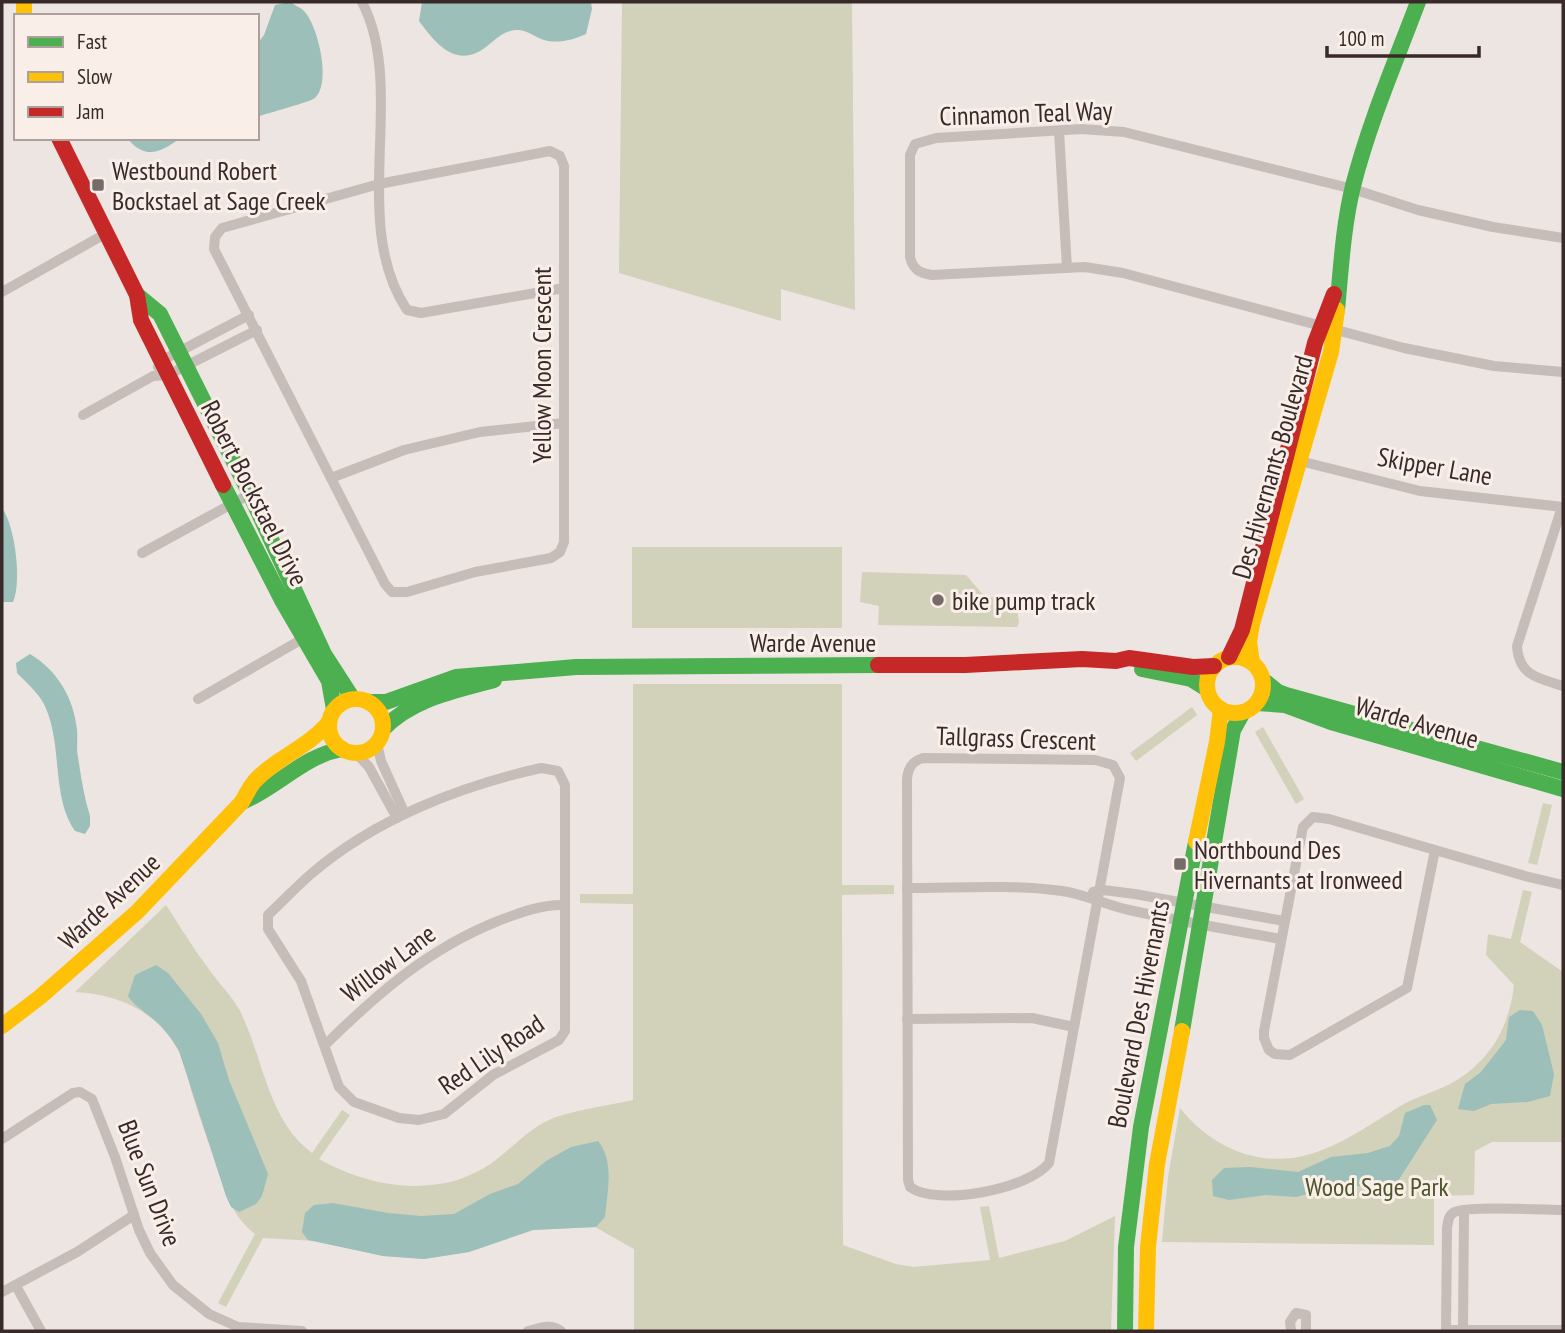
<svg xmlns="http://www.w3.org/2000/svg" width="1565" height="1333" viewBox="0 0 1565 1333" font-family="'PT Sans Narrow',sans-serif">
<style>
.green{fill:#d2d1ba}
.water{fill:#9cbfba}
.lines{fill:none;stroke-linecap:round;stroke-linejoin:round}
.street{stroke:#c6bdb9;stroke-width:10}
.fast{stroke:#4caf50;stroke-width:16}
.slow{stroke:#ffc107;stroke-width:16}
.jam{stroke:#c62828;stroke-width:16}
.poi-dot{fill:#776b69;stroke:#faefe8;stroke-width:2.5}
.labels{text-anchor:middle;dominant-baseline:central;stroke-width:6;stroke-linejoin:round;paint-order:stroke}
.street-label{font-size:26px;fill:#372a28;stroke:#faefe8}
.poi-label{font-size:26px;fill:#372a28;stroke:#faefe8;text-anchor:start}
.park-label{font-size:26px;fill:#4d552b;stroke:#faefe8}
</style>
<rect width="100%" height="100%" fill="#ede5e1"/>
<g class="green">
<polygon points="622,2 852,2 855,310 781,289 781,321 619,273"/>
<rect x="632" y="547" width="210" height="81"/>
<polygon points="862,572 966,575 986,598 1015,596 1019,622 1017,627 878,625 879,606 860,602"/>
<path d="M633,684h209v201h52v9l-52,1 1,350 53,19 17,3 77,-7 -10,-53 9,-1 10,52 66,-17 50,-25 -4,115h-477v-82l-39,-22 -62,3 -64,22 -45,7 -41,-3 -67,-15 -53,-3 -37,69 -8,-4 37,-69c-25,-20 -31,-45 -40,-74 -7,-20 -15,-40 -21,-61 -5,-13 -6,-28 -12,-41 -19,-44 -62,-64 -107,-66l91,-87c14,21 27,43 42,63 11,16 22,25 32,43 24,48 27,108 72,142l30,-43 8,5 -31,44c49,28 115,39 165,9 23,-14 41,-37 65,-48 19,-9 62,-15 84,-20v-196l-53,-1v-9h53z"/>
<polygon points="1192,707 1197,715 1136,761 1130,753"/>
<polygon points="1263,727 1304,799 1296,804 1255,732"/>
<polygon points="1543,803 1552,805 1537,865 1528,863"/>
<path d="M1523,890l9,2 -12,50 43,30v170h-71l-17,9 -1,44 -40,1v49l-272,-3 6,-65 12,-69c31,39 78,60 127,47 34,-9 65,-32 95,-50 14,-8 29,-12 44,-19 41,-20 63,-56 68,-101l-28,-30 2,-21 23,5z"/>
</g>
<g class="water">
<path d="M290,2c4,3 10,5 14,9 14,14 28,73 11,87 -4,4 -48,15 -58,19v-73l7,-9 11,-30z"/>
<path d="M422,2h169l1,7 -6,25c-13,6 -28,10 -42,6 -9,-3 -16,-9 -25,-10 -19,-1 -28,17 -43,23 -26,11 -44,-15 -57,-32z"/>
<path d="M127,138h54c-21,14 -35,23 -54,0z"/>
<path d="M2,508c13,18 20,73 11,94h-11z"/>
<path d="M30,654c27,16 44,44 47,76 1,9 -1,18 1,27 3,20 6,40 12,59v10l-5,8 -10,-3c-23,-33 -13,-82 -28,-120 -5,-15 -19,-27 -30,-38l-1,-10z"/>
<path d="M156,965l12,8 33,41 17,29 11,37 39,94 -6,22 -6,8 -17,8 -8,-5 -5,-11 -47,-145c-7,-12 -15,-23 -26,-32 -9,-8 -18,-12 -25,-23l7,-21z"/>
<polygon points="1520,1010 1533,1011 1542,1025 1554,1074 1550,1096 1528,1102 1491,1104 1474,1111 1458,1109 1465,1084 1481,1072 1506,1040 1509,1017"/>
<polygon points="1424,1105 1430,1105 1437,1120 1398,1181 1382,1188 1342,1185 1296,1197 1266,1195 1229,1200 1213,1196 1212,1180 1224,1168 1250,1167 1298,1172 1331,1157 1368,1153 1390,1146 1399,1136 1405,1113"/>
<path d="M598,1141c17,21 9,51 7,76l-9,10 -63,3 -64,22 -45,7 -41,-3 -75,-16 -6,-8 3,-19 9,-8 19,-2 55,10 33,3 33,-2 36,-20 28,-10 28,-23 25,-14z"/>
</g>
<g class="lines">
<g class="street">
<path d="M362,2c46,88 -14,220 45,308l14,3 143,-25"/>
<polyline points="1059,131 1067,268"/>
<polygon points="550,151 560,156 564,166 564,542 560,552 551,558 475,572 407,592 392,592 385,584 214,249 215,237 222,228 379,184"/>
<path d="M1563,238l-70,-11 -75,-17 -65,-21 -229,-57 -43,-3 -145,9 -21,6 -5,11v102c3,13 10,16 22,18l153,-8 38,6 281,75 90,18 69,6"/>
<polyline points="2,292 105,234"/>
<polyline points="158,367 161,361 249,315"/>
<polyline points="83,415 153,376 168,375 257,330"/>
<polyline points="1300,461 1420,491 1563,507"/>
<polyline points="331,478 404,450 480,432 564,423"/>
<path d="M1562,507l-45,139c2,30 21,32 46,40"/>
<polyline points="142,553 250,494"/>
<polyline points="198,699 304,638"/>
<polyline points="377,743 381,761 405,814"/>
<polyline points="356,753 369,767 397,818"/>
<path d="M923,758l172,2 18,5 7,13 -71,385c-20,26 -112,44 -139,24l-2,-7 -1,-401c1,-11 5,-18 16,-21z"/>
<path d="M541,768l17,3 7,14v246l-6,9 -66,35 -49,39 -25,6 -20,-2 -45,-16 -15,-15 -38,-106 -33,-52v-14c14,-13 28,-28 43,-41 64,-55 149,-88 230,-106z"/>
<polygon points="1313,817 1329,819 1435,850 1407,988 1290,1055 1275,1054 1269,1050 1264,1038 1264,1031 1303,827"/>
<polyline points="1435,850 1525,876 1563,885"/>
<path d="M907,888c51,0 104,-4 155,3 23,3 44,14 67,19 50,11 101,20 152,29"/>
<polyline points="1093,892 1103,890 1135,894 1284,921"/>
<polyline points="907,1019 1032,1018 1074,1027"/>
<path d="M325,1045c53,-52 103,-96 173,-124 21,-8 44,-17 67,-16"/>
<polyline points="2,1139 73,1093 80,1092 92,1099 115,1157 139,1230 150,1253 173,1285 209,1314 238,1327 302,1331"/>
<polyline points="16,1286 41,1331"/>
<polyline points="2,1292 77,1252 134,1215"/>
<polyline points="1446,1330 1563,1330"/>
<path d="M528,1331c12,-3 22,-8 33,0"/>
<polyline points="1291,1331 1290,1322 1296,1313 1306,1315 1306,1331"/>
<path d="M1446,1331l1,-103c1,-5 1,-12 6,-15 10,-8 93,-3 110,-3"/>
<polyline points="1463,1331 1464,1210"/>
</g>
<g class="fast">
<polyline points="137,295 160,314 250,494 324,654 353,699"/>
<path d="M1337,310c4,-41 6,-83 16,-124 16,-63 42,-123 65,-184"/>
<polyline points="223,485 283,602 329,681 334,709"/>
<polyline points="1142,669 1191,679 1207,689"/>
<polyline points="1263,680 1278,692 1286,695 1563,772"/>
<polyline points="369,702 386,702 456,677 576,667 878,665"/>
<polyline points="1257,703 1285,705 1331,722 1563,789"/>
<path d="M383,729c30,-31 72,-38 111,-49"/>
<path d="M242,802c36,-15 61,-46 100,-53"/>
<polyline points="1182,1031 1233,730 1243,712"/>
<polyline points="1125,1331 1126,1247 1141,1127 1196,842"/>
</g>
<g class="slow">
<polyline points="24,2 24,16"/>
<circle cx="1235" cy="685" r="28"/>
<polyline points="1252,662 1249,642 1252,624 1331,352 1337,310"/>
<circle cx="356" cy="726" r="27"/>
<polyline points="1196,842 1217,742 1221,709"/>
<path d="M2,1026l38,-29 97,-85 105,-110c4,-7 7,-14 12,-20 21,-24 54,-34 75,-60"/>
<polyline points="1146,1331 1148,1247 1157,1164 1182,1031"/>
</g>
<g class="jam">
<polyline points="59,138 137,295 141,320 223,485"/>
<polyline points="1229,657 1242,630 1315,343 1334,294"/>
<polyline points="878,665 965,665 1082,659 1116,661 1129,658 1193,667 1214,666"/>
</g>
</g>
<g class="poi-dot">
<rect x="91" y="178" width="14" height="14" rx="3.5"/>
<circle cx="938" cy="600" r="7"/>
<rect x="1173" y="857" width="14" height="14" rx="3.5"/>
</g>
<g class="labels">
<g class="street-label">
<text transform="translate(1026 113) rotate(-2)">Cinnamon Teal Way</text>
<text transform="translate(541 365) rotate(-90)">Yellow Moon Crescent</text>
<text transform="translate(1435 466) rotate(10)">Skipper Lane</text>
<text transform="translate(1272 467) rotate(-74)">Des Hivernants Boulevard</text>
<text transform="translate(255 493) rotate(63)">Robert Bockstael Drive</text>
<text x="813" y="642">Warde Avenue</text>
<text transform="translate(1417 722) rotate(16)">Warde Avenue</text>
<text transform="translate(1016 738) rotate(2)">Tallgrass Crescent</text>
<text transform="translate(109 901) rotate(-43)">Warde Avenue</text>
<text transform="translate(388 963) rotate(-37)">Willow Lane</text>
<text transform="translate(1138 1014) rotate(-79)">Boulevard Des Hivernants</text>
<text transform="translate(491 1054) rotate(-34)">Red Lily Road</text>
<text transform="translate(150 1183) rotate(69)">Blue Sun Drive</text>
</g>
<g class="poi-label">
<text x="112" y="170">Westbound Robert<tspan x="112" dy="30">Bockstael at Sage Creek</tspan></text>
<text x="952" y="600">bike pump track</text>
<text x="1194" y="849">Northbound Des<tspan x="1194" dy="30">Hivernants at Ironweed</tspan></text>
</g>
<g class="park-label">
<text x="1377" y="1186">Wood Sage Park</text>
</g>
</g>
<rect width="1565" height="1333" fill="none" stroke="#372a28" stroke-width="7"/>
<rect x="14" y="14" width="245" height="126" fill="#faefe8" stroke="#aca09b" stroke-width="2"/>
<rect x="28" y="37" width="35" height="10" fill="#4caf50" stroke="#aca09b" stroke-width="2"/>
<text x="77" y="49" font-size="21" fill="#372a28">Fast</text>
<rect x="28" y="72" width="35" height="10" fill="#ffc107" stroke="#aca09b" stroke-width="2"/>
<text x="77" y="84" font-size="21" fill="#372a28">Slow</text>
<rect x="28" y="107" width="35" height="10" fill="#c62828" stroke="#aca09b" stroke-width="2"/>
<text x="77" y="119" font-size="21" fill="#372a28">Jam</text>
<path d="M1327 46v10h152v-10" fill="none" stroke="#372a28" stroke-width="3.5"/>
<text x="1338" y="46" font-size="21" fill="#372a28" stroke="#faefe8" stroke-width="5" paint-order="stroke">100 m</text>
</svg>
